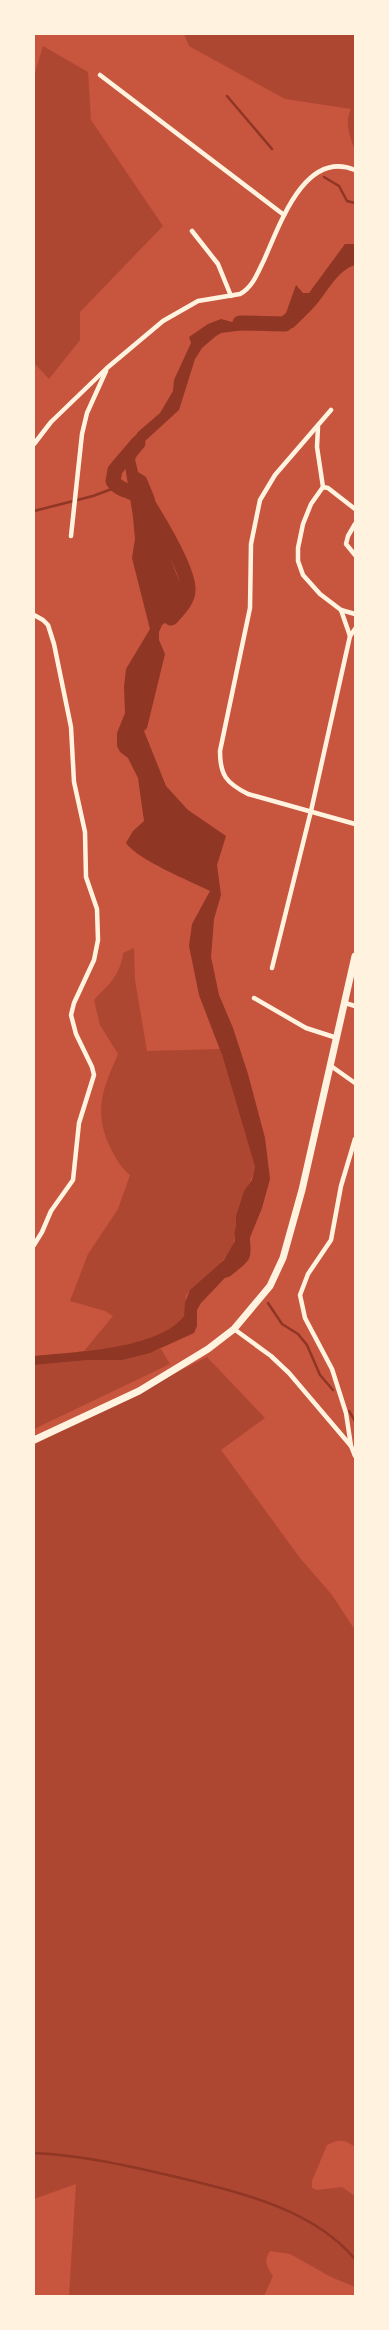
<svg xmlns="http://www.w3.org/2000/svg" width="389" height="2330" viewBox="0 0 389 2330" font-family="Overpass,sans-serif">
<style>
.green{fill:#ae4732}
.water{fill:#8f3625}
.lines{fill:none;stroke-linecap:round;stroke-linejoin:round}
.stream{stroke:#8f3625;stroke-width:2.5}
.river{stroke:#8f3625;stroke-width:15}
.minor{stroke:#fff3e0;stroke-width:4.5}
.primary{stroke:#fff3e0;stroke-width:7}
</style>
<rect width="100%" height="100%" fill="#c8553d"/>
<g class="green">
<path d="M184,34h171v116c-5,-13 -11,-28 -4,-41l-66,-10 -96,-53z"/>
<polygon points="43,46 88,72 91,120 163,226 80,312 80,340 49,379 34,363 34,76"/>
<path d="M134,948l1,32 12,71 73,-2 35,118c-4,17 -14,30 -18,47 -4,13 1,25 -7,37 -12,18 -30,29 -44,44 -1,7 0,17 -3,23 -12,21 -76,31 -99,33l29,-35 -8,-5 -35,-10 18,-47 30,-45 12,-34c-9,-7 -15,-18 -20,-28 -17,-37 -7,-58 8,-93l-18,-29 -6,-25c15,-16 26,-24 29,-47z"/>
<polygon points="161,1349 170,1364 34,1429 34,1365 89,1360 122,1360"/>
<path d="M207,1357l58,61 -44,32 79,108 32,37 23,35v517c-11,-8 -16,-8 -28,-2l-15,36v7l5,2 25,-3 13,9v91l-24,-10 -41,-23 -20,-3c-7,10 -3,16 3,25l-9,20h-195l7,-112 -42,15v-754z"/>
</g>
<path class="water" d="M345,244h10v21c-17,5 -28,27 -39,40 -7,8 -15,15 -23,23l-49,2 -23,3 -5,3 -14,12 -7,11 -16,51 -34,31 -10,18 3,13 8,5 8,19 12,51 17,44v15l-4,7 -17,12 -3,7v8l6,14 -18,74 -3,3 22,55 22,24 38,26 -9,29 4,30 -7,24 -3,38 8,38 14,33 15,46 17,64 5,41 -8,29 -22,54 -39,41 -4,7v16l-3,7 -44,20 -28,7h-33l-55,5v-9c38,-4 126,-7 150,-40l1,-14 5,-12 34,-30 11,-19 1,-25 8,-25 8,-11 3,-13 -33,-112 -23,-60 -10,-49 3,-22 18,-33c-20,-10 -72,-31 -84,-48l7,-12 11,-10 -6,-43 -10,-20 -8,-6 -3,-6v-13l8,-20 -1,-26 2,-18 24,-40 -18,-71 3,-19 -2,-22 -10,-64 15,-21 22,-19 13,-22 1,-11 17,-37 -2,-6 19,-13 13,-5 15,4 13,-3 13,5h7l8,-4 9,-8 10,-28 7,8h6z"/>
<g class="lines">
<g class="stream">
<polyline points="227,96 272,149"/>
<polyline points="324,177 339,186 347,201 355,203"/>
<polyline points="34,511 93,496 117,487"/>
<polyline points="268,1303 282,1324 298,1334 307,1345 320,1375 333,1390"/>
<polyline points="349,1411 355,1421"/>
<path d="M34,2153c46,2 90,12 134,22 65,16 142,31 187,84"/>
</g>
<g class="river">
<polyline points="240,323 285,324 288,321"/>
<path d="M138,443l-23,27 -2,11c6,11 23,10 32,18 12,19 42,68 43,89 1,12 -10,22 -17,30"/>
<path d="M226,1270c22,-18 17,-11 16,-38"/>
</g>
<g class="minor">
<polyline points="100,75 284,215"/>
<polyline points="192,231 218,264 231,296"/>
<path d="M331,410l-56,65 -15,25 -9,44 -1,64 -30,143c0,24 6,32 28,43l107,30"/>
<polyline points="318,427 317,447 323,487"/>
<path d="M34,444l17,-22 56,-54 56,-47 35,-20 42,-7c13,-7 18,-22 24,-34 16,-36 41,-111 91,-90"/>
<polyline points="355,524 348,536 346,544 355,555"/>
<polyline points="71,536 82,434 87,413 106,371"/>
<polyline points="341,610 355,614"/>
<polyline points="34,615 43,620 48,625 54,644 71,727 74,782 85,832 86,877 97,909 98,940 94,960 74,1003 71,1015 76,1034 92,1067 94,1075 79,1123 73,1180 51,1211 42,1232 34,1245"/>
<polyline points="350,636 341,610 320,594 303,575 298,561 298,548 303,524 311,504 323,487 328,488 355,509"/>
<polyline points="272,968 311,811 350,636 355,629"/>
<polyline points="254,998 306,1028 337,1038"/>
<polyline points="345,1003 355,1006"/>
<polyline points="331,1066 355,1083"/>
<polyline points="234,1329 271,1356 289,1373 351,1446 355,1456"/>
<polyline points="351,1446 346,1413 332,1369 305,1318 300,1295 308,1274 331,1240 341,1186 355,1139"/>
</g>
<polyline class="primary" points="34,1440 139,1391 208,1349 234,1329 270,1286 283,1258 302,1190 355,956"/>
</g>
<rect width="389" height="2330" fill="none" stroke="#fff3e0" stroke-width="70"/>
</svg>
